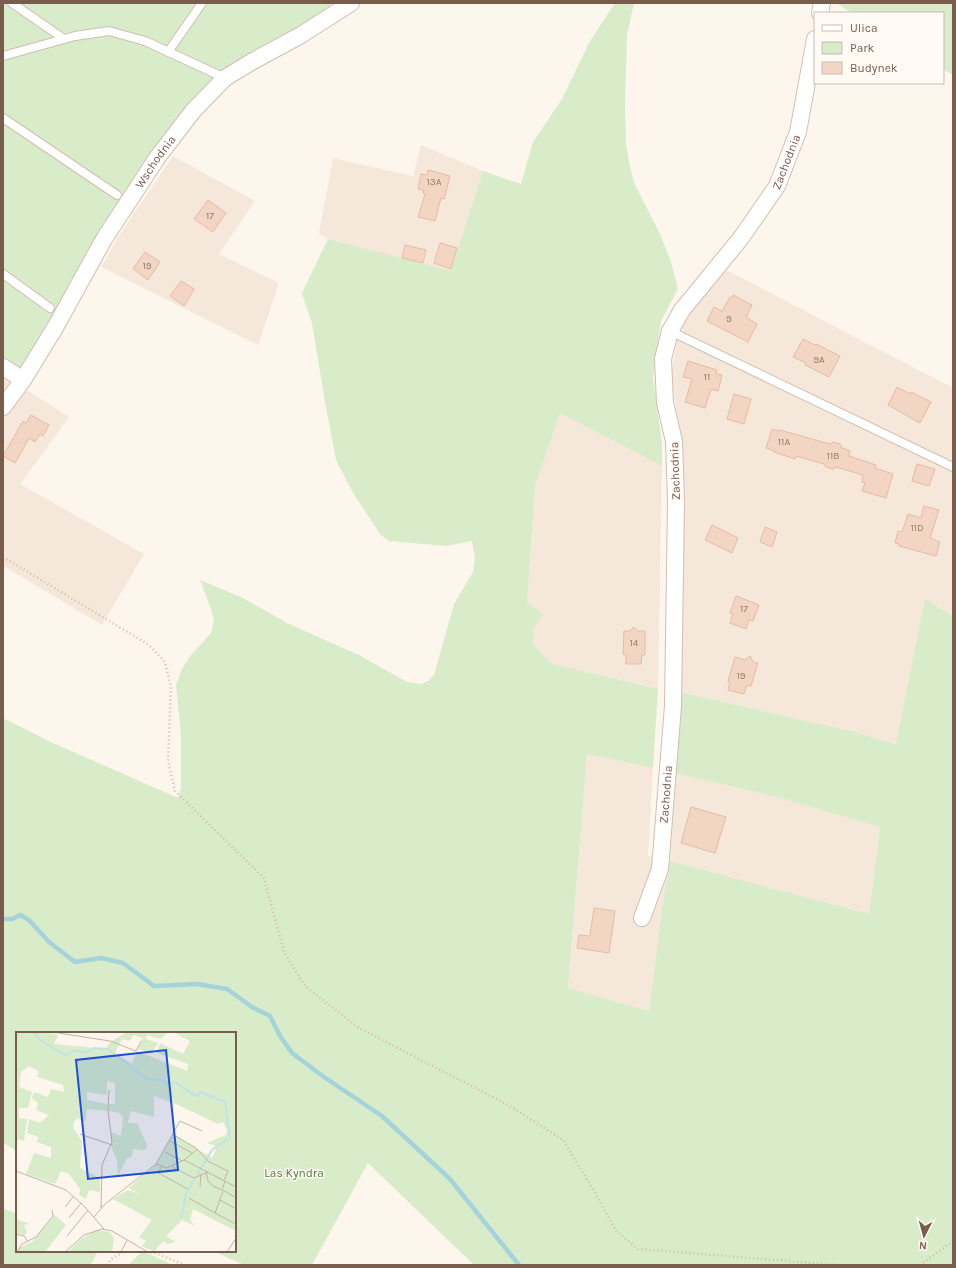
<svg xmlns="http://www.w3.org/2000/svg" width="956" height="1268" viewBox="0 0 956 1268" font-family="Karla,sans-serif">
<style>
.residential{fill:#f5e8da}
.green{fill:#d8ecc9}
.lines{fill:none;stroke-linecap:round;stroke-linejoin:round}
.stream{stroke:#a5d3da;stroke-width:4.5}
.building{fill:#f3d5c3;stroke:#e6bba3}
.service-casing{stroke:#d1beb0;stroke-width:10}
.minor-casing{stroke:#d1beb0;stroke-width:18}
.path{stroke:#d9b8a5;stroke-width:2.5;stroke-dasharray:1 3;stroke-linecap:butt}
.service{stroke:#fff;stroke-width:8}
.minor{stroke:#fff;stroke-width:16}
.labels{text-anchor:middle;dominant-baseline:central;stroke-width:3;stroke-linejoin:round;paint-order:stroke}
.number-label{font-size:10px;fill:#987a6a}
.street-label{font-size:12px;fill:#7a5c4d;stroke:#fffaf3}
.park-label{font-size:12px;fill:#537a41;stroke:#fffaf3}
.inset-river{fill:none;stroke:#bfe3e8;stroke-width:2}
.inset-road{fill:none;stroke:#c5b3a7;stroke-width:1}
.view{fill:#1d4ed8;fill-opacity:0.15;stroke:#1d4ed8;stroke-width:2}
.inset-edge{fill:none;stroke:#7a5c4d;stroke-width:2}
</style>
<rect width="100%" height="100%" fill="#fdf6ec"/>
<g class="residential">
<polygon points="421,145 483,171 451,272 328,239 319,234 333,158 413,176"/>
<polygon points="173,156 255,201 219,254 279,283 258,345 101,267 120,234"/>
<polygon points="721,267 953,388 953,616 925,599 897,744 855,732 676,691 681,441 671,376 679,326"/>
<polygon points="3,375 69,417 20,484 144,554 102,625 5,567 3,570"/>
<polygon points="560,413 662,466 658,689 550,663 533,644 533,629 527,603 535,486"/>
<polygon points="587,754 653,768 648,856 670,861 673,773 773,796 880,827 869,914 670,861 663,901 649,1011 568,988"/>
</g>
<g class="green">
<polygon points="3,3 333,3 303,26 209,88 15,383 3,375"/>
<polygon points="615,3 634,3 627,35 625,104 626,144 630,167 635,185 660,234 671,262 678,289 661,321 653,377 662,443 662,466 560,413 535,486 527,603 543,614 533,629 533,644 550,663 658,689 653,768 587,754 568,988 649,1011 663,901 670,861 869,914 880,827 773,796 673,773 676,691 855,732 896,744 925,599 953,616 953,1265 474,1265 368,1163 312,1265 244,1265 213,1251 235,1251 235,1033 17,1033 17,1151 3,1143 3,718 51,742 178,798 181,787 181,735 176,685 182,669 190,656 211,633 214,621 210,606 200,580 241,597 287,623 359,655 407,682 421,684 428,681 434,675 454,604 473,572 475,558 472,541 446,546 389,541 380,534 352,491 336,460 325,402 312,323 303,297 302,293 328,239 451,271 483,171 521,184 533,142 562,99 590,41"/>
<polygon points="836,3 953,3 953,75 943,69 943,13 852,13"/>
<polygon points="3,1208 17,1214 17,1251 95,1251 97,1252 91,1265 3,1265"/>
<polygon points="143,1251 173,1265 128,1265"/>
</g>
<g class="lines">
<polyline class="stream" points="3,919 12,919 20,915 29,920 49,942 75,962 101,958 123,963 154,986 197,984 227,989 252,1007 270,1016 280,1036 292,1053 324,1077 382,1116 450,1179 519,1265"/>
</g>
<g class="building">
<polygon points="428,170 450,176 444,199 441,198 435,221 418,217 425,194 423,193 424,190 418,189 421,174 427,175"/>
<polygon points="208,200 226,213 213,232 194,219"/>
<polygon points="440,243 457,248 451,269 434,263"/>
<polygon points="405,245 426,250 423,263 402,258"/>
<polygon points="145,252 160,262 148,280 133,269"/>
<polygon points="181,281 194,289 184,306 170,296"/>
<polygon points="733,295 752,305 746,317 757,324 748,342 707,321 714,307 722,311 730,297 732,298"/>
<polygon points="803,339 815,345 816,344 840,356 829,377 805,365 806,363 793,357"/>
<polygon points="688,361 717,370 716,374 722,375 718,391 711,389 705,408 685,402 692,379 683,377"/>
<polygon points="897,387 910,394 911,392 931,402 920,423 888,405"/>
<polygon points="734,394 751,399 744,424 727,419"/>
<polygon points="31,415 49,425 43,436 40,434 35,442 29,438 15,463 3,456 23,421 26,423"/>
<polygon points="772,429 780,431 780,430 830,444 833,442 840,444 842,448 850,451 849,456 876,465 875,468 893,474 886,498 862,491 865,483 862,482 863,475 836,467 833,469 826,467 824,464 796,456 795,459 774,452 774,451 766,448"/>
<polygon points="917,464 935,469 929,486 912,481"/>
<polygon points="924,506 939,510 930,538 940,542 936,556 899,546 899,544 895,543 898,531 902,532 908,514 921,518"/>
<polygon points="712,525 738,538 732,553 705,540"/>
<polygon points="765,527 777,532 772,547 760,542"/>
<polygon points="736,596 759,605 753,621 749,620 746,629 730,623 733,614 730,613"/>
<polygon points="634,627 638,631 645,631 645,655 642,655 641,664 626,664 626,655 623,654 624,631 630,631"/>
<polygon points="750,656 753,662 758,663 751,686 747,685 744,694 728,690 730,681 728,681 735,657 745,660"/>
<polygon points="691,807 726,817 715,853 681,843"/>
<polygon points="594,908 615,911 609,953 577,948 579,935 590,936"/>
</g>
<g class="lines">
<defs>
<g id="service">
<polyline points="12,3 64,39"/>
<polyline points="168,52 202,3"/>
<polyline points="3,56 75,36 109,31 145,41 225,78"/>
<polyline points="3,118 117,195"/>
<polyline points="3,274 50,308"/>
<polyline points="670,331 953,467"/>
</g>
<g id="minor">
<polyline points="820,13 822,3"/>
<polyline points="3,367 23,380"/>
<path id="s1" d="M3,407l20,-27 33,-54 48,-87 53,-81 36,-47 32,-33 28,-17 48,-26 50,-32"/>
<path id="s2" d="M642,918l18,-49 13,-163 3,-206 -2,-59 -9,-38 -2,-44 7,-28 12,-21 59,-72 36,-52 21,-54 17,-93"/>
</g>
</defs>
<use href="#service" class="service-casing"/>
<use href="#minor" class="minor-casing"/>
<g class="path">
<polyline points="3,557 149,645 165,662 171,687 168,761 175,791 264,878 284,952 305,986 359,1028 510,1106 563,1140 594,1191 616,1231 638,1249 838,1265"/>
<polyline points="143,1251 155,1253 185,1265"/>
<polyline points="107,1265 111,1259 125,1251"/>
<polyline points="920,1265 953,1241"/>
</g>
<use href="#service" class="service"/>
<use href="#minor" class="minor"/>
</g>
<g class="labels">
<g class="number-label">
<text x="434" y="182">13A</text>
<text x="210" y="216">17</text>
<text x="147" y="266">19</text>
<text x="729" y="319">9</text>
<text x="819" y="360">9A</text>
<text x="707" y="377">11</text>
<text x="784" y="442">11A</text>
<text x="833" y="456">11B</text>
<text x="917" y="528">11D</text>
<text x="744" y="609">17</text>
<text x="634" y="643">14</text>
<text x="741" y="676">19</text>
</g>
<g class="street-label">
<text stroke="none"><textPath href="#s1" startOffset="289">Wschodnia</textPath></text>
<text stroke="none"><textPath href="#s2" startOffset="799">Zachodnia</textPath></text>
<text transform="translate(675 471) rotate(-92)">Zachodnia</text>
<text stroke="none"><textPath href="#s2" startOffset="127">Zachodnia</textPath></text>
</g>
<g class="park-label">
<text x="294" y="1173">Las Kyndra</text>
</g>
</g>
<g transform="translate(16 1032)">
<rect width="220" height="220" fill="#fdf6ec"/>
<path d="M0,0h17l3,3 -1,-3h12l11,3 -4,9 52,5 4,-7 17,-10h41l-7,7 -14,-4 -1,4 12,4 -6,10 -14,-4 5,-11 -9,-3 -4,6 -8,-2 -7,14 17,11 5,-13 50,20 1,-7 -31,-11 3,-10 23,11 7,-13 -17,-9h63v199l-43,-22 -3,11 5,6 -13,-6 -16,16 10,6 -8,2 -5,-3 -9,11 -12,-6 4,-5 -7,-4 13,-17 -39,-21 15,-9 11,4 -10,-6 28,-25 16,-29 39,24 4,-8 -2,-5 -7,-2 19,-8 1,-5 -4,-8 -5,2 -42,-20 -22,-8v21l-23,-6 -3,12h9l10,22 -2,5 -12,-1 -2,9h-4l-9,18 -1,-16 -5,-11 -1,-17 10,4 2,-18 -3,-5 -11,-2v-7h6v-21l-8,-2v14l-20,-3v8l20,4 1,7 -21,-2 -2,13 -8,-4 -3,4 -1,6 9,13 -2,27 20,10v14l-11,-2 -3,9 -7,-4 1,-6 -11,-15 -8,-3 -6,13 -29,-10 8,-21 17,5v-11l-14,-5 1,-5 -11,-4 2,-14 11,4 9,-8 -13,-5 2,-7 -6,-5 2,-6 14,5 3,-8 13,3 -1,-7 -26,-8 2,-6 -10,-5 -8,6 -2,15 13,5 -4,16h-9v10l8,1 -3,22 -6,-2 -2,11zM39,183l11,10 -21,27h-27l2,-5 12,-5zM0,187l14,5 -6,1 3,7 -2,3 -9,-2zM81,198l13,2 4,7 -2,13h-44l13,-13z" fill="#d8ecc9"/>
<path class="inset-river" d="M17,0l11,11 21,12 9,-4 12,1 8,-4 14,1 39,30 14,1 6,4 10,-1 15,11 6,2 2,-4 25,10 5,36 -18,12 -15,25M165,186l5,-24 8,-15"/>
<path class="inset-road" d="M36,0l58,9 26,10 5,-10M64,102l32,11M156,102l24,14 13,14 19,9 -4,9M154,109l22,12M182,117l-14,11 52,27M149,120l17,9M140,132l11,4 17,-8M146,134l-4,7 30,16M156,135l22,11 14,-6M0,139l50,19 18,16 20,23M190,140l2,9 5,5 9,4 3,-9M184,155l1,-13M207,158l13,8M207,159l-8,22 21,11M173,166l26,15M204,168l16,9M49,175l8,-10M85,176l1,-43 10,-23 -4,-32 1,-20M78,185l10,-12 52,-41 24,-43 22,10M53,186l12,-15M0,202l8,2 4,6M51,204l21,-26M1,220l5,-8 14,-7 17,-21 -1,-6M49,220l19,-17 18,-6 10,2 36,21M105,220l6,-12M211,220l9,-14"/>
<path class="view" d="M150,18l12,120 -90,9 -12,-119z"/>
<rect width="220" height="220" class="inset-edge"/>
</g>
<rect width="956" height="1268" fill="none" stroke="#7a5c4d" stroke-width="8"/>
<rect x="814" y="12" width="130" height="72" fill="#fffaf3" stroke="#cabbb1"/>
<rect x="822" y="25" width="20" height="6" fill="#ffffff" stroke="#cabbb1"/>
<text x="850" y="32" font-size="12" fill="#7a5c4d">Ulica</text>
<rect x="822" y="42" width="20" height="12" fill="#d8ecc9" stroke="#cabbb1"/>
<text x="850" y="52" font-size="12" fill="#7a5c4d">Park</text>
<rect x="822" y="62" width="20" height="12" fill="#f3d5c3" stroke="#cabbb1"/>
<text x="850" y="72" font-size="12" fill="#7a5c4d">Budynek</text>
<g transform="translate(924 1236) rotate(186)" stroke="#fffaf3" stroke-width="3" paint-order="stroke">
<path d="M0-3L7 15L0 10L-7 15Z" fill="#7a5c4d"/>
<text y="-6" font-size="11" font-weight="bold" text-anchor="middle" fill="#7a5c4d">N</text>
</g>
</svg>
